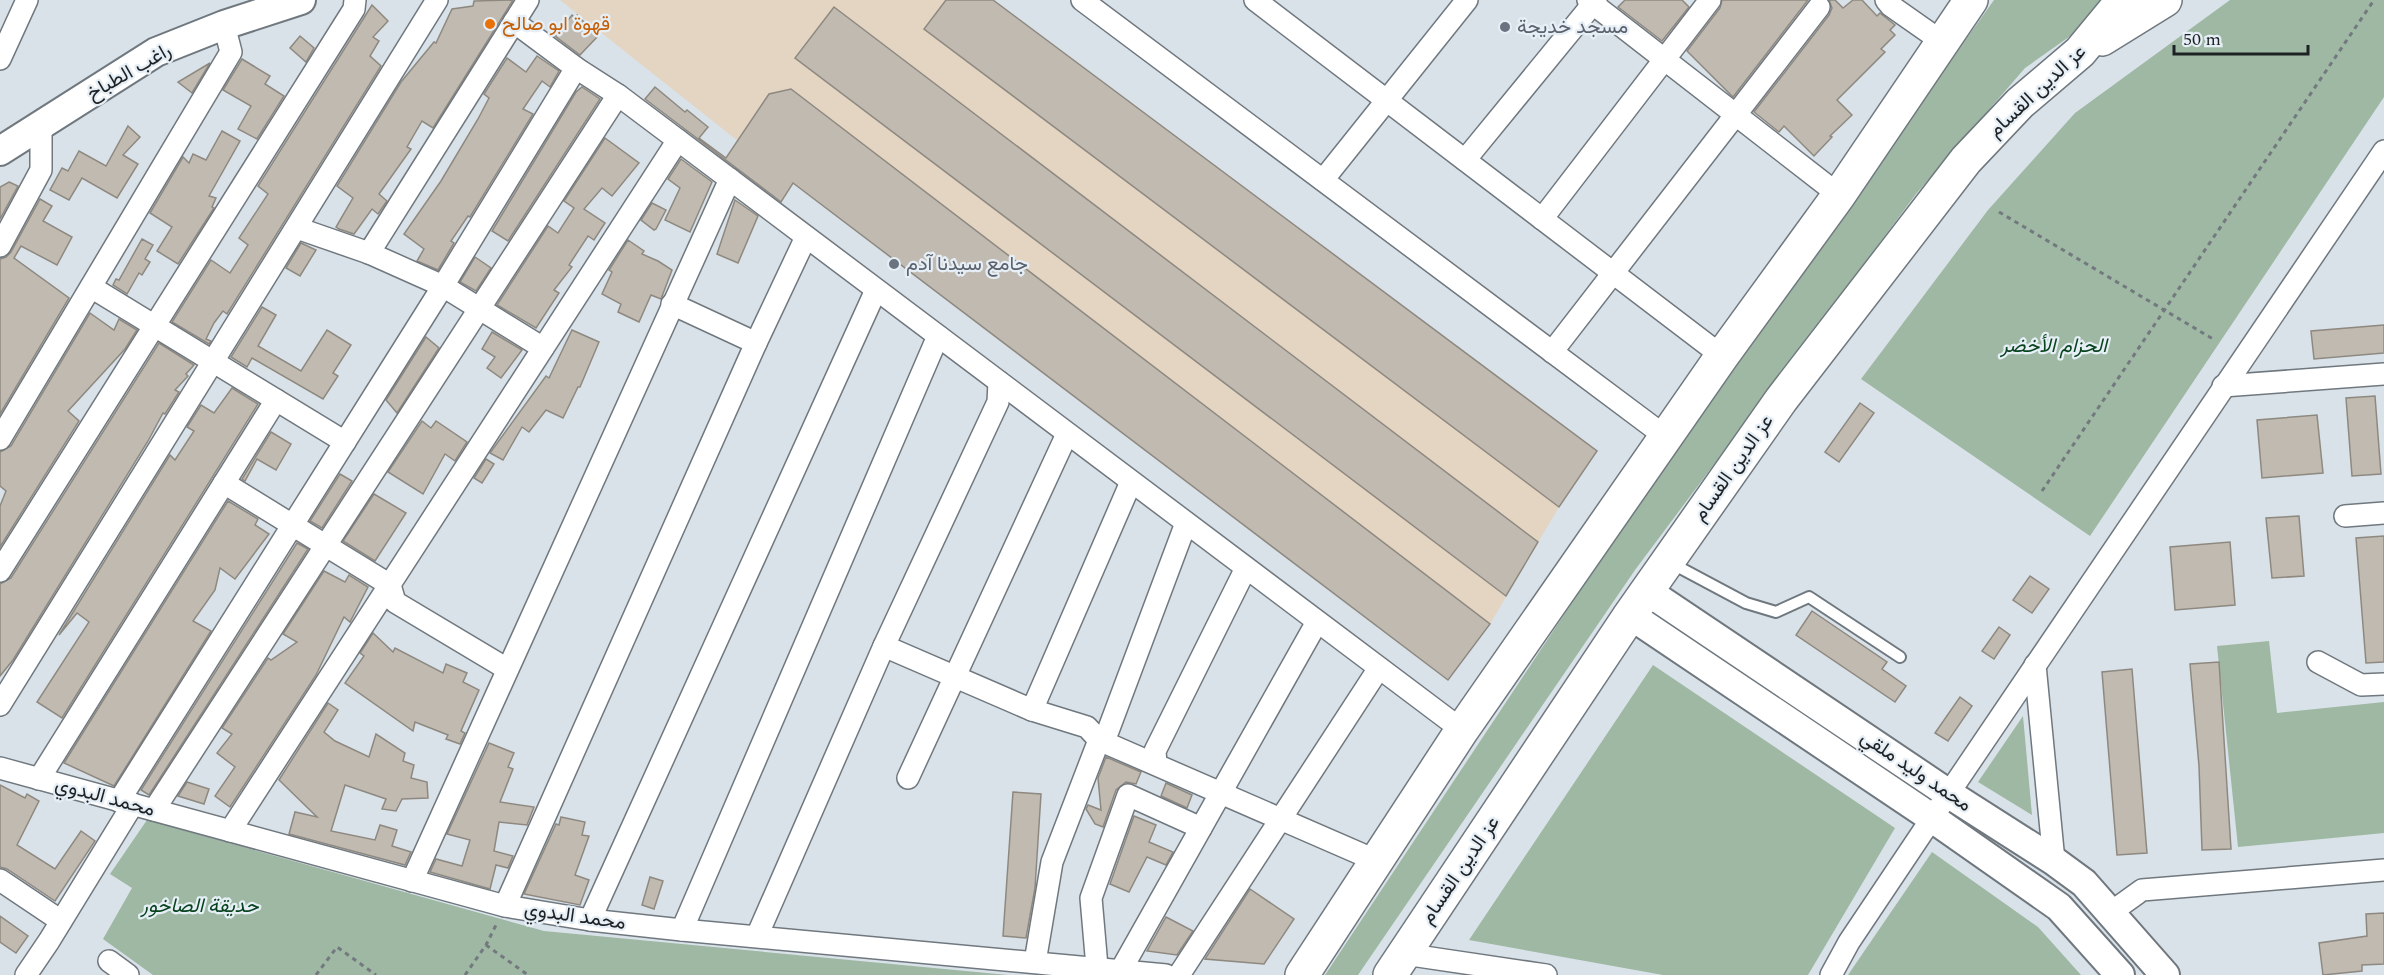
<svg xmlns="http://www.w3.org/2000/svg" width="2384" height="975" viewBox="0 0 2384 975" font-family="Spectral,Vazirmatn,serif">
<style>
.industrial{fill:#e4d4c2}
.green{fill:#9eb8a3}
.building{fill:#c0bab1;stroke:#8e8980;stroke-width:1.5}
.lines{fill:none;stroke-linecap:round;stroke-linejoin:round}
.lane-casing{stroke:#70787f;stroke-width:14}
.street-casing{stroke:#70787f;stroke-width:24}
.secondary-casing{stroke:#70787f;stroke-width:32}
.highway-casing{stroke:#70787f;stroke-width:36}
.path{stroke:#73797e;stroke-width:3;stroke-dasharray:4.5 4.5;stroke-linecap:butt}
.lane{stroke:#fff;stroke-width:10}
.street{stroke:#fff;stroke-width:21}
.secondary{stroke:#fff;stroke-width:28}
.highway{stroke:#fff;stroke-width:33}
.food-dot{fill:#e8710a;stroke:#e6eff6;stroke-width:2}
.worship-dot{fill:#6b7280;stroke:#e6eff6;stroke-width:2}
.labels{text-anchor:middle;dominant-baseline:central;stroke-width:4.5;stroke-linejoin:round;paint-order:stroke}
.food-label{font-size:20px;fill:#c56008;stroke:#e6eff6;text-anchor:start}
.worship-label{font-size:20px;fill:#5b616d;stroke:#e6eff6;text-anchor:start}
.street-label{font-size:20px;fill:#1f2225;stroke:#e6eff6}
.park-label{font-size:20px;font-style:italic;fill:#09431e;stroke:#e6eff6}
</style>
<rect width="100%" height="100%" fill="#d9e2e9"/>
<polygon class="industrial" points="560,0 993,0 1597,451 1559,507 1490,624 1448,680 738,141"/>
<g class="green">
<polygon points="1994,0 2109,0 2107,10 2025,68 1916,194 1635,570 1358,975 1325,975 1678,443"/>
<polygon points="2230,0 2384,0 2384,97 2090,536 1861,379 1988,210 2075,113"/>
<polygon points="2269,641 2277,713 2384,702 2384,833 2238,847 2217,646"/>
<polygon points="1653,665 1895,828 1808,975 1663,975 1469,940"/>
<polygon points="2023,716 2032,815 1978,782"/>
<polygon points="147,820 544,931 1008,975 153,975 103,939 132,888 110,874"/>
<polygon points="1932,852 2038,927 2081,975 1848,975"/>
</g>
<g class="building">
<polygon points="513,0 433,128 422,121 407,147 411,149 379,194 387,201 378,214 372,209 354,234 339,229 336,227 353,198 337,186 401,82 434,42 436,43 452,9 473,6 474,1"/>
<polygon points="946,0 993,0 1597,451 1559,507 924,29"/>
<polygon points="1625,0 1682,0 1689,7 1662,41 1618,7"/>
<polygon points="1722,0 1808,0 1733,97 1687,51 1720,8"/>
<polygon points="1829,0 1835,0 1843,8 1853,0 1862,0 1877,16 1880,13 1895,25 1890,30 1895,35 1881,49 1885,52 1837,100 1852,115 1830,136 1832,137 1814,156 1784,126 1779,132 1754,112 1829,15 1832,8"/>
<polygon points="372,5 388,21 373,37 379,41 370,56 381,66 227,314 223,311 214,323 206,339 211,341 209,344 172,322 211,260 230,273 248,245 239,238 268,194 258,186"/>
<polygon points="834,7 1538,542 1506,596 795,58"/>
<polygon points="572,15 574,17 577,15 598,36 580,55 555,36"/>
<polygon points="300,36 314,48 306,62 290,48"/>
<polygon points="537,56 559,71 550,87 542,81 523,109 533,114 470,217 468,216 451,241 454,243 438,270 417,261 424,249 404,234 441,181 478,119 489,98 484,94 507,58 526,72"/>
<polygon points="242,59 270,76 265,84 284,96 257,139 238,129 251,106 223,90"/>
<polygon points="210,63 192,93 178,82"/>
<polygon points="582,87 600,99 508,241 492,231 576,92"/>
<polygon points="655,87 685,112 687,110 708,127 699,138 726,158 769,94 791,89 1490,624 1448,680 793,183 781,202 772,195 645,99"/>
<polygon points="128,126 140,137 123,155 138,164 117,198 82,178 69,200 50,190 62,168 68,171 79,151 106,166"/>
<polygon points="222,131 240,141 209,196 216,198 212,207 214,208 178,264 157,251 172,227 150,213 183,157 189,163 193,154 206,160"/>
<polygon points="605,138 639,163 612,196 602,188 584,209 605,223 594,240 588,236 569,265 572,267 554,290 559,293 536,328 497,305 548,226 558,233 574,208 564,201"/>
<polygon points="681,159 712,182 690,232 665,220 680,188 668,179"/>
<polygon points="9,182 18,186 0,219 0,187"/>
<polygon points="40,199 52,206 43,221 72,237 57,265 21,246 14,258 69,298 0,414 0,259 6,257 11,252"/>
<polygon points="735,200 758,216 738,263 717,254"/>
<polygon points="652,203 666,210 656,229 654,230 641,220"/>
<polygon points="142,239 153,245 145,259 150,262 142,275 139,273 127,294 113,285 116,279 119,280"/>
<polygon points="628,240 644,251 642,254 658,261 672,270 661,299 651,295 639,322 618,312 621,304 602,294 612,272 609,270"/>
<polygon points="301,243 316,250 300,276 286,268"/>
<polygon points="475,257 491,268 476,291 460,282"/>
<polygon points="262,307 276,315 258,346 301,371 327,330 351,345 333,373 338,376 323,399 252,358 247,367 231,357"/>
<polygon points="90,313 114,330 119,319 137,330 125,349 68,411 79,421 0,547 0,506 6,491 0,486 0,452 11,446"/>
<polygon points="2384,325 2384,353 2314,359 2311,331"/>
<polygon points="572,330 599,342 580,387 578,387 563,418 546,410 529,432 522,427 503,460 490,453 546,376 549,378"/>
<polygon points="492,332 522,350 501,378 487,368 495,357 482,349"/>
<polygon points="426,337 439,348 397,413 386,400"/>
<polygon points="159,343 194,365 186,374 188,376 175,390 179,392 165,414 163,413 148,441 13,660 0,676 0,584 11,578"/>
<polygon points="232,388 258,404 62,718 37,702 89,622 77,613 59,635 170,455 175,460 194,431 187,427 201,405 214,413"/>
<polygon points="2375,396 2381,474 2352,476 2346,398"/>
<polygon points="1860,403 1874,413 1839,462 1825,452"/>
<polygon points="2317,415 2323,473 2262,478 2257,420"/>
<polygon points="422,421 431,428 436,421 467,442 455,461 445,454 423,494 388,472"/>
<polygon points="271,432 291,444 276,470 257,459 245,481 242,479"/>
<polygon points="486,459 494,464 482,483 474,478"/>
<polygon points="340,474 352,481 322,528 310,521"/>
<polygon points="374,494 406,513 375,561 343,541"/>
<polygon points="228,501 258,519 255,525 269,534 235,579 220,568 215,590 193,621 211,631 114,786 64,763"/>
<polygon points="2299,516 2304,576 2272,578 2266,518"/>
<polygon points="2384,536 2384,662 2366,663 2356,538"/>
<polygon points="2230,542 2235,605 2175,610 2170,547"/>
<polygon points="297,543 308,549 149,795 141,790"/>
<polygon points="324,571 345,582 349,575 368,587 350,622 344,617 316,675 230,807 215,796 235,767 217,753 232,734 222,728 268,658 271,660 297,642 283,634"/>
<polygon points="2030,576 2049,589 2032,613 2013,600"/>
<polygon points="1812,611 1887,662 1882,669 1906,686 1895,702 1796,635"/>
<polygon points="1999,627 2010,635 1994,659 1982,651"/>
<polygon points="373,633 393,652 395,648 443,673 446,664 467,673 463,682 479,690 461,731 465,733 460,744 446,739 448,735 415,722 413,731 345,683 364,656 360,653"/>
<polygon points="2219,662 2231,849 2202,850 2199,766 2190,664"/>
<polygon points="2132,669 2147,853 2117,855 2102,672"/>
<polygon points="1960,697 1972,706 1948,741 1935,733"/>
<polygon points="328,703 338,710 324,732 335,741 369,757 376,734 405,753 403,761 414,765 411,778 427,782 428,798 402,799 396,811 382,809 386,799 345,785 331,831 375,840 380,825 397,830 392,846 411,852 405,865 289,834 295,812 317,817 279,780"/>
<polygon points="489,743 514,753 508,767 513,769 500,802 534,807 527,825 499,822 494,851 513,856 508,868 496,865 490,889 430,872 436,859 462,866 470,840 447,834"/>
<polygon points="1106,757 1141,772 1136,784 1126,782 1116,790 1103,827 1095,824 1086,809 1088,805 1101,810 1098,778"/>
<polygon points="187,782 209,789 204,804 178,796"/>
<polygon points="1166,783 1192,795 1187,808 1161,796"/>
<polygon points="0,785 25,798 27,794 39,801 17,845 55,869 81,831 95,841 55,901 7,869 0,867"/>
<polygon points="1013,792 1041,794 1035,888 1026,938 1003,936"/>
<polygon points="1134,816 1156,825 1149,842 1173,852 1166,865 1147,857 1129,892 1110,884"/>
<polygon points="561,817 585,822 582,835 589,836 575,875 589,880 580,905 524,894 556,824 559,825"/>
<polygon points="650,877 663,881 654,909 642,905"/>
<polygon points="1250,889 1294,919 1264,964 1205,959"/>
<polygon points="2384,913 2384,964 2362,965 2362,971 2323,975 2319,943 2367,936 2366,914"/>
<polygon points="0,916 28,936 16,953 0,942"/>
<polygon points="1166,917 1193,931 1177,955 1147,951"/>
</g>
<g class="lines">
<defs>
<polyline id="lane" points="1671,563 1746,603 1776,612 1809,597 1900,657"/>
<g id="street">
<polyline points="1082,0 1666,437"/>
<polyline points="1255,0 1722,356"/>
<polyline points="1588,0 1839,195"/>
<polyline points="1886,0 1891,6 1941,41"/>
<polyline points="514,22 576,68 618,95 1462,730"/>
<polyline points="0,59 27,0"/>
<polyline points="1465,160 1596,0"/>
<polyline points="1323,180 1467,0"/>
<polyline points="1542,219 1710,0"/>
<polyline points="297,228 369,253 443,286 543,348"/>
<polyline points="0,246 41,170 41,125"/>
<polyline points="369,253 528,0"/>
<polyline points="91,287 345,442"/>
<polyline points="672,304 756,343"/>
<polyline points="1552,352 1819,7"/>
<polyline points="2223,386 2384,374"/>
<polyline points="0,439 231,52 224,25"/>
<polyline points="224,483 390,585 395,602 507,669"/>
<polyline points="2345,516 2384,513"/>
<polyline points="0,571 354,9 355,0"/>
<polyline points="884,646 1032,710 1087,727 1099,740 1377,861"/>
<polyline points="2318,662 2361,685 2384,684"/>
<polyline points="2035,665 2054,861"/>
<polyline points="0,705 437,0"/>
<polyline points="1032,710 1131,482"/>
<polyline points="1156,764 1155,751 1246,568"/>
<polyline points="0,768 505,906 590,920 682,930 1166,975"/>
<polyline points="908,778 1067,434"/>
<polyline points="39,779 276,400"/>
<polyline points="119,801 443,286 576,68"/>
<polyline points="154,810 618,95"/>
<polyline points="230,831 678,140"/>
<polyline points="0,880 61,921"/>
<polyline points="412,881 730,179"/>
<polyline points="505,906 756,343 806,237"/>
<polyline points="2110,913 2142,890 2384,870"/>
<polyline points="590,920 876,290"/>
<polyline points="682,930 938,336"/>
<polyline points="757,936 884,646 998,402 999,382"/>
<polyline points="1404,954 1546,975"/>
<polyline points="109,961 128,975"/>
<polyline points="1035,962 1052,862 1099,740 1108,731 1186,523"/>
<polyline points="1097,967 1091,898 1128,795 1201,828"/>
<polyline points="1121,970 1317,622"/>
<polyline points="26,975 49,941 133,804"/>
<polyline points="1179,975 1379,668"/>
<polyline points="1831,975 1849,942 1932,818 2384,151"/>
</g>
<g id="secondary">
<polyline points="0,151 156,52 224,25 301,0"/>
<polyline points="1647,591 1949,794 2054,861 2084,883 2165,975"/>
<polyline points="1630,615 1932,818 2059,907 2120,975"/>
</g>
<g id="highway">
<polyline points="2102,39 2165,0"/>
<polyline points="1302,975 1462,730 1722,356 1839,195 1971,0"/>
<polyline points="1390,975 1630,615 1781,400 1966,160 2020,103 2080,52 2123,0"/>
</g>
</defs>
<use href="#lane" class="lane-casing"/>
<use href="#street" class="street-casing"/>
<use href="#secondary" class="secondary-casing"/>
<use href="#highway" class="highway-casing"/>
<g class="path">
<polyline points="1999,212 2213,339"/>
<polyline points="2042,491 2374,0"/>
<polyline points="486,945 528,975"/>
<polyline points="316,975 337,947 376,975"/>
<polyline points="465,975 486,945 497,923"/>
</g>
<use href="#lane" class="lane"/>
<use href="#street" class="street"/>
<use href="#secondary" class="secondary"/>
<use href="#highway" class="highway"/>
</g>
<circle class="food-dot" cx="490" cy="24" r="6"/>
<g class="worship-dot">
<circle cx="1505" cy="27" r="6"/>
<circle cx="894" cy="264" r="6"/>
</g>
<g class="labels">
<g class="food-label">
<text x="502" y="24">قهوة ابو صالح</text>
</g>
<g class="worship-label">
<text x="1517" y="27">مسجد خديجة</text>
<text x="906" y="264">جامع سيدنا آدم</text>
</g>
<g class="street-label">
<text transform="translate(129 72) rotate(-30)">راغب الطباخ</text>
<text transform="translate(2037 91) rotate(-43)">عز الدين القسام</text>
<text transform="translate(1733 468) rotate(-55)">عز الدين القسام</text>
<text transform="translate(1916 771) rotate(34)">محمد وليد ملقي</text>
<text transform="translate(105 797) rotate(15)">محمد البدوي</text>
<text transform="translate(1460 870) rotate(-56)">عز الدين القسام</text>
<text transform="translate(575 916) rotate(8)">محمد البدوي</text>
</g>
<g class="park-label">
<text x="2054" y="346">الحزام الأخضر</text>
<text x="200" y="906">حديقة الصاخور</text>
</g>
</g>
<path d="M2174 45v9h134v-9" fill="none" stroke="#1f2225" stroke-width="3"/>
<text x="2183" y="45" font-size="18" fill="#1f2225" stroke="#e6eff6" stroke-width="4.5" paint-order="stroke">50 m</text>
</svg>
